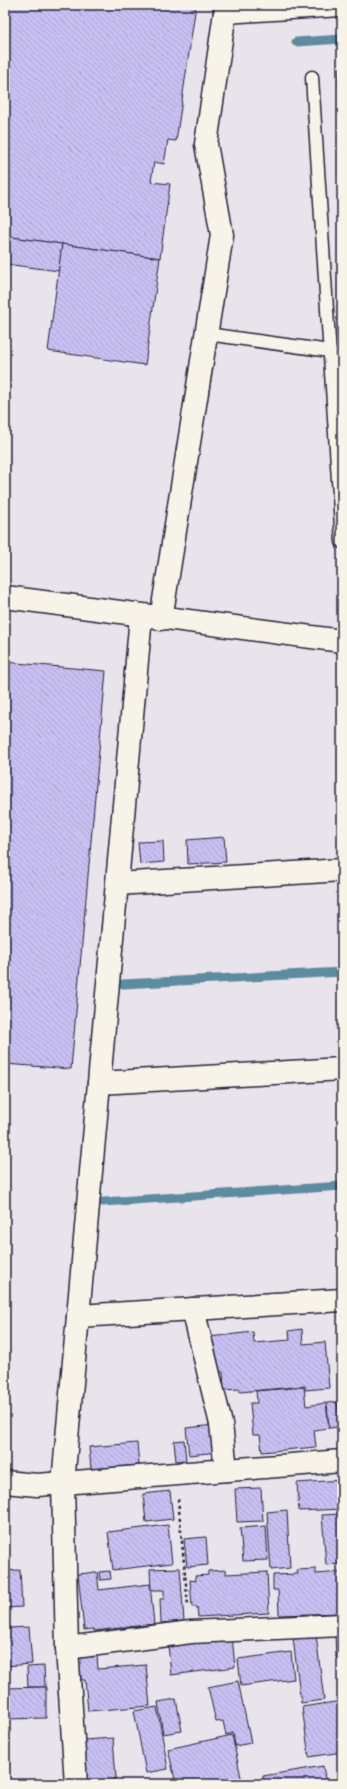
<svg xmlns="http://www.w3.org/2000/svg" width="347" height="1789" viewBox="0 0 347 1789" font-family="Pangolin,sans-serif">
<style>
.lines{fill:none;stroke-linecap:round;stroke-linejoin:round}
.stream{stroke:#5d8ba0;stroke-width:9}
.building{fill:url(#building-back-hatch);stroke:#22223b}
.service-casing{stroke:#22223b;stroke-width:15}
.minor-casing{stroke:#22223b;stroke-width:25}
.tertiary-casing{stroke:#22223b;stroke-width:25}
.path{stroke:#22223b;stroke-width:2.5;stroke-dasharray:3 3;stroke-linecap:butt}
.service{stroke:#f7f3e8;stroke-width:12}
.minor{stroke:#f7f3e8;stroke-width:22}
.tertiary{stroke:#f7f3e8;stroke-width:22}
</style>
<defs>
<pattern id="building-back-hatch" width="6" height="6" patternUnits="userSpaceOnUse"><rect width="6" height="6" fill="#c8bff2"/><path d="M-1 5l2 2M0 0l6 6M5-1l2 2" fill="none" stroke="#aca4d0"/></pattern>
</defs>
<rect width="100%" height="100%" fill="#e9e3eb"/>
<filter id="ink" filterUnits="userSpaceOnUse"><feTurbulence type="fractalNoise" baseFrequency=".025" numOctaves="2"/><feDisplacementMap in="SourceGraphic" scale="8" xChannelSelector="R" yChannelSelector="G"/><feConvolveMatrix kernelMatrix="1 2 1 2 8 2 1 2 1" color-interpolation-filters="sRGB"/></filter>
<g filter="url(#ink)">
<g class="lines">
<g class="stream">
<polyline points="296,42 342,39"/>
<polyline points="123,984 342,972"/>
<polyline points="103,1202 342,1186"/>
</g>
</g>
<g class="building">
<polygon points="5,5 196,5 176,141 168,140 164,164 154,162 151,182 170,184 160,258 5,236"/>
<polygon points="338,68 342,68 342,124"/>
<polygon points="5,236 62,244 59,271 5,264"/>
<polygon points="62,244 160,258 145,365 48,351"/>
<polygon points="5,662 106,671 71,1069 5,1064"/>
<polygon points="224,837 226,862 188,864 187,840"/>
<polygon points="163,841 164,862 140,864 138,842"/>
<polygon points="302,1329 303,1344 325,1342 329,1388 305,1390 305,1386 240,1392 240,1389 224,1390 223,1372 212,1372 209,1337 253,1332 254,1343 290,1340 289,1331"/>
<polygon points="304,1387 306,1406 326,1403 329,1428 314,1430 316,1447 262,1452 260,1435 253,1435 250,1403 257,1403 256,1391"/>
<polygon points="337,1402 340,1427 329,1428 327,1403"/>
<polygon points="215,1425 218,1452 189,1455 186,1428"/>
<polygon points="184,1440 186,1460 176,1461 174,1441"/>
<polygon points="137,1443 139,1465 91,1469 89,1447"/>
<polygon points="342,1480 342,1509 299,1511 297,1483"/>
<polygon points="261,1488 263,1521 237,1522 235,1489"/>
<polygon points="170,1491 173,1519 146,1522 143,1494"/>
<polygon points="287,1510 290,1568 271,1570 267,1512"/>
<polygon points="342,1514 342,1564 326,1565 322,1515"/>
<polygon points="168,1525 172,1563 113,1570 108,1532"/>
<polygon points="266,1526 268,1560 243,1561 240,1528"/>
<polygon points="206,1537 208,1565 187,1567 184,1539"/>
<polygon points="180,1568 184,1621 161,1623 160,1599 164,1599 164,1590 151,1590 150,1569"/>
<polygon points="316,1569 316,1574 342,1572 342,1613 279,1615 278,1590 273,1590 273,1575 298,1574 297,1570"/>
<polygon points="20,1570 22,1607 5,1608 5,1571"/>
<polygon points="226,1570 226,1574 267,1572 269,1613 198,1617 197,1607 192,1607 190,1580 196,1581 195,1576 208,1575 208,1571"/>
<polygon points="110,1571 111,1579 100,1580 99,1572"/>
<polygon points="97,1572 99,1590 150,1584 154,1624 94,1631 94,1629 84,1630 78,1574"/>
<polygon points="5,1624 9,1624 10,1628 29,1627 32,1664 5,1666"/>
<polygon points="316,1635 324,1700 301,1703 293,1638"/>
<polygon points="335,1635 342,1635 342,1658 336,1658"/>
<polygon points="232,1636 235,1667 171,1675 168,1644"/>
<polygon points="291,1652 294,1679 241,1686 238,1659"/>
<polygon points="97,1655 98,1669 146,1665 150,1706 88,1711 85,1680 81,1680 79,1657"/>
<polygon points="44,1666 45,1687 28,1687 27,1667"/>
<polygon points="238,1681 251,1743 235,1746 233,1733 226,1735 223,1721 216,1722 208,1687"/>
<polygon points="46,1687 46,1718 5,1719 5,1688"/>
<polygon points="176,1699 182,1731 163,1734 158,1702"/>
<polygon points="342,1701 342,1752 309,1757 302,1707"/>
<polygon points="157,1707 168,1769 146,1773 134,1711"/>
<polygon points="232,1735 242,1782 233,1784 176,1784 168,1749"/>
<polygon points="113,1738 116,1778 113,1779 113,1784 87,1784 84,1740"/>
<polygon points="323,1766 326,1784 264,1784 263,1776"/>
</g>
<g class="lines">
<defs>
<g id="service">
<polyline points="312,77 342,542"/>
<polyline points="207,334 330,351"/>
</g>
<g id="minor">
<polyline points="225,12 341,5"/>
<polyline points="161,619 222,235 206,144 226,5"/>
<polyline points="117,884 342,870"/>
<polyline points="99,1083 342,1069"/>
<polyline points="193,1309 221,1424 226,1470"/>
<polyline points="78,1316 342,1300"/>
<polyline points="5,1482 37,1485 342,1461"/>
<polyline points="67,1648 191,1632 342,1625"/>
<polyline points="76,1784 67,1648 63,1483 141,616"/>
</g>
<polyline id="tertiary" points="5,597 342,641"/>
</defs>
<use href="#service" class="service-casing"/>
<use href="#minor" class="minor-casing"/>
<use href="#tertiary" class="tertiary-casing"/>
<polyline class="path" points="178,1499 188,1606"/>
<use href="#service" class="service"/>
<use href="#minor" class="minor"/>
<use href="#tertiary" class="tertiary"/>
</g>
</g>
<rect width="347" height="1789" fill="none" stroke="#f7f3e8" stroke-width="20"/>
<rect x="10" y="10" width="327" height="1769" fill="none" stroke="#22223b" stroke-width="1.5" filter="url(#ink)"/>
</svg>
